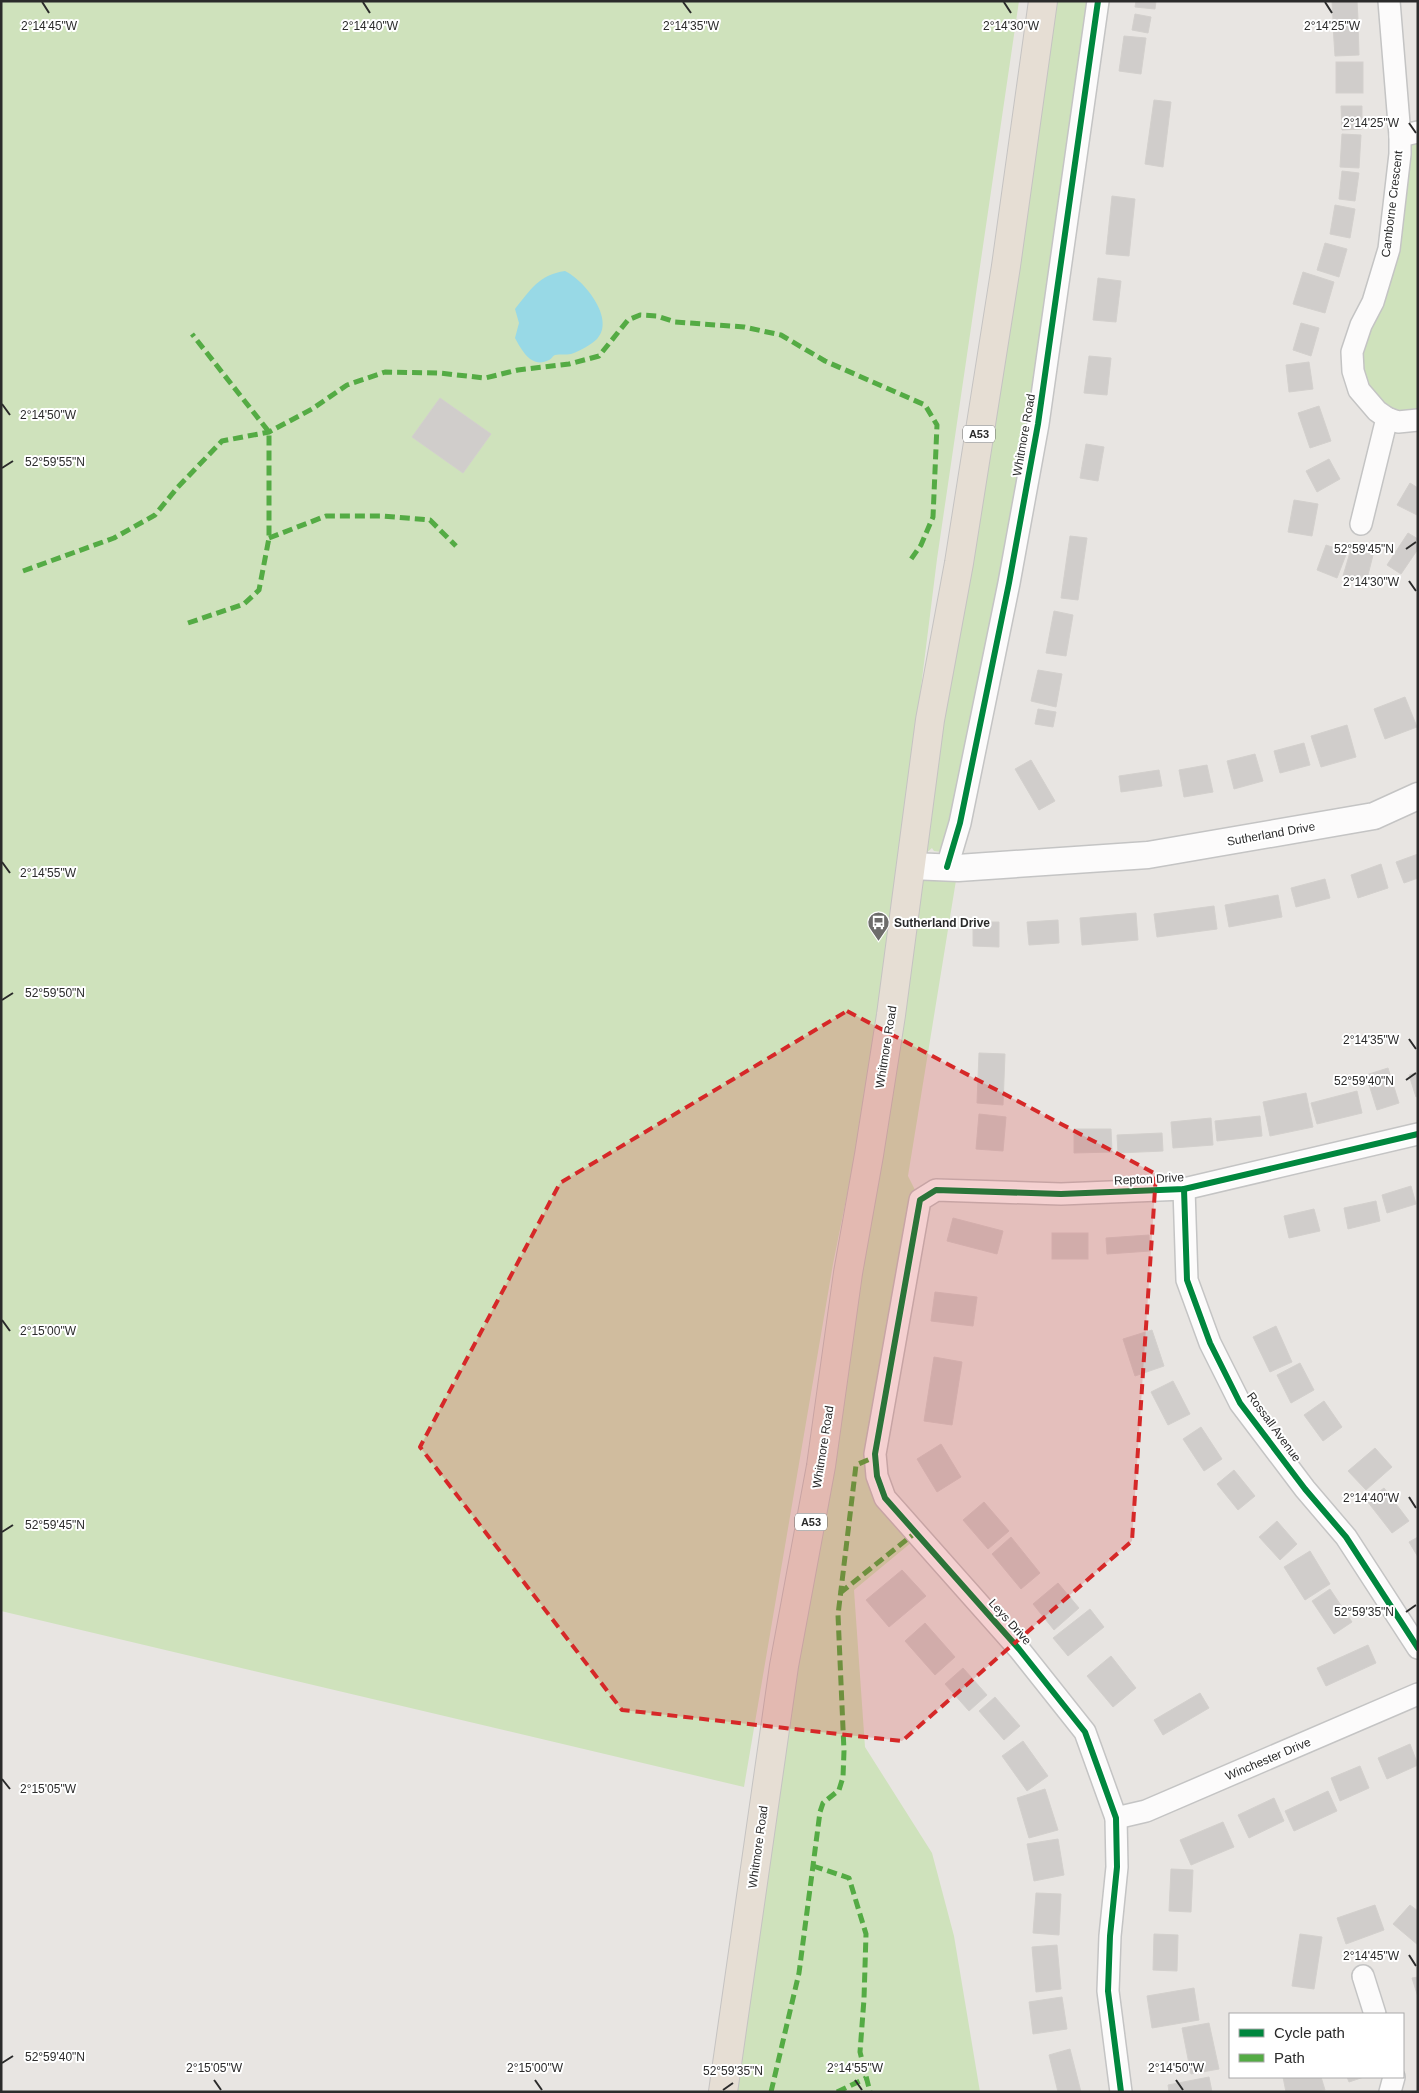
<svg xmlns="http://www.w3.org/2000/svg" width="1419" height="2093" viewBox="0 0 1419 2093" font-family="Arial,sans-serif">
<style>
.green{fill:#cfe2bc}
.water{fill:#98d9e6}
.building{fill:#d0cdcb;stroke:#d3d0cd}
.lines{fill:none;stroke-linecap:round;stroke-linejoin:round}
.minor-casing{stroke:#c4c4c4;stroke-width:24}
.tertiary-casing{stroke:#c4c4c4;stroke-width:29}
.trunk-casing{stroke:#c5c3c2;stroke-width:30}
.minor{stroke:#fcfbfb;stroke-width:21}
.tertiary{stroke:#fcfbfb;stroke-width:26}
.trunk{stroke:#e6ded4;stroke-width:28}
.quiet{stroke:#54ab44;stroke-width:5;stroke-dasharray:10 5;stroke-linecap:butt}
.cycleway-casing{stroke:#fff;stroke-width:9}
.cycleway{stroke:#00873e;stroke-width:6}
.marked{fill:#d62828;fill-opacity:0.2;stroke:#d62828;stroke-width:4;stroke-dasharray:10 6;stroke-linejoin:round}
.ticks{fill:none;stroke:#2b2b2b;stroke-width:2}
.labels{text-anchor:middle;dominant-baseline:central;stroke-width:4;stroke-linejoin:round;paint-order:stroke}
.shield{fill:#fff;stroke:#6b6b6b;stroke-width:1}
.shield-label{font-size:11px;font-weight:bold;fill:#2b2b2b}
.street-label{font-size:12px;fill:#2b2b2b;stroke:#fff}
.poi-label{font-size:12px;font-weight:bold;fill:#2b2b2b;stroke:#fff;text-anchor:start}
.ticks-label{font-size:12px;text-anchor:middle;fill:#2b2b2b;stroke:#fff;stroke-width:4;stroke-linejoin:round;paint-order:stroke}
</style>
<rect width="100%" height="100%" fill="#e8e5e2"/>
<g class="green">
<polygon points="6,1 1019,1 937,559 880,1015 854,1160 833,1264 744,1787 1,1611 1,3"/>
<polygon points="1043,1 1098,1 1043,392 948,853 934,851 932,848 912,865 958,868 908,1176 920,1200 877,1476 918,1537 854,1590 865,1747 932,1853 954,1936 980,2092 723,2092"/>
<polygon points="1418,132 1418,420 1398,422 1359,390 1361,325 1400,154"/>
</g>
<path class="water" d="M565,271c19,9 51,48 32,68 -5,5 -19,13 -26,15 -5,1 -11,0 -16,1 -3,1 -2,3 -6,5 -17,9 -27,-9 -34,-22l4,-15 -4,-14c16,-20 24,-34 50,-38z"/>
<g class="building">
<polygon points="1136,1 1156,1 1155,9 1135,7"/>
<polygon points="1332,1 1357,1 1358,19 1333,20"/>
<polygon points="1135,14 1151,17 1148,33 1132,30"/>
<polygon points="1358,23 1359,55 1335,56 1333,25"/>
<polygon points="1124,36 1146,38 1141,74 1119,71"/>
<rect x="1336" y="62" width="27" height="31"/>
<polygon points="1154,100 1171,102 1163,167 1145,164"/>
<polygon points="1341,106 1362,106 1362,129 1342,130"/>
<polygon points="1342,134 1361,135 1359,168 1340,167"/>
<polygon points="1342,171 1359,173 1355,201 1339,199"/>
<polygon points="1112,196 1135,199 1129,256 1106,254"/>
<polygon points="1335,205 1355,209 1350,238 1330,234"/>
<polygon points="1325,243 1347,249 1339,277 1317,270"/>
<polygon points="1303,272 1334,282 1325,313 1293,304"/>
<polygon points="1098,278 1121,281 1116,322 1093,320"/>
<polygon points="1301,323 1319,328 1311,356 1293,350"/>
<polygon points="1089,356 1111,358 1107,395 1084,393"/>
<polygon points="1309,362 1313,389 1289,392 1286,365"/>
<polygon points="440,398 491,434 463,473 412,437"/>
<polygon points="1319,406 1331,441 1310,448 1298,413"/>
<polygon points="1086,444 1104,447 1098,481 1080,478"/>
<polygon points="1329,459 1340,479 1317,492 1306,471"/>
<polygon points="1410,483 1418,488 1417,515 1397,505"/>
<polygon points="1294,500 1318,504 1312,536 1288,532"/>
<polygon points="1408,533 1418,539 1418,549 1401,574 1387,565"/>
<polygon points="1070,536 1087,538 1078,600 1061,598"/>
<polygon points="1326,545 1347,552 1337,578 1317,570"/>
<polygon points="1351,549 1373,555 1366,583 1343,576"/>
<polygon points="1054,611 1073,615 1066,656 1046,653"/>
<polygon points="1038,670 1062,674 1056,707 1031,701"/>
<polygon points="1405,697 1417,727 1385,739 1374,709"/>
<polygon points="1038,709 1056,712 1053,727 1035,724"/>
<polygon points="1347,725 1356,757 1321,767 1311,736"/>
<polygon points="1304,743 1310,765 1280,773 1274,751"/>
<polygon points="1255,754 1263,781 1234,789 1227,761"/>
<polygon points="1031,760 1055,801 1039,810 1015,769"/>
<polygon points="1207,765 1213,792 1184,797 1179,770"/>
<polygon points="1159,770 1162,786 1121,792 1119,776"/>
<polygon points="1418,854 1418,878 1404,883 1396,862"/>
<polygon points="1381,864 1388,888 1358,898 1351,875"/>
<polygon points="1325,879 1330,898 1296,907 1291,888"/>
<polygon points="1278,895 1282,917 1229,927 1225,905"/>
<polygon points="1214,906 1217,929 1157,937 1154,914"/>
<polygon points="1136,913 1138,940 1082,945 1080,918"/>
<polygon points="1058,920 1059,943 1029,945 1027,922"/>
<polygon points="973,922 999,922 999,947 973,946"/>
<polygon points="979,1053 1005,1054 1003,1105 977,1103"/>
<polygon points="1388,1068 1399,1103 1377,1110 1366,1075"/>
<polygon points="1418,1072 1418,1096 1416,1097 1409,1075"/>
<polygon points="1357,1091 1362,1113 1317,1124 1311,1103"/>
<polygon points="1306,1093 1313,1127 1270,1136 1263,1102"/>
<polygon points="979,1114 1006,1117 1003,1151 976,1149"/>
<polygon points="1260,1116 1262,1136 1217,1141 1215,1121"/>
<polygon points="1211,1118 1213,1145 1173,1148 1171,1122"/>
<polygon points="1074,1129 1111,1129 1112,1152 1074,1153"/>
<polygon points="1162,1133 1163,1151 1118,1153 1117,1135"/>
<polygon points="1411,1186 1416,1204 1387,1213 1382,1195"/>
<polygon points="1376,1201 1380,1221 1348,1229 1344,1208"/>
<polygon points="1314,1209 1320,1231 1289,1238 1284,1216"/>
<polygon points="953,1218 1003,1231 997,1254 947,1241"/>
<rect x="1052" y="1233" width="36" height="26"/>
<polygon points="1149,1235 1150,1251 1107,1254 1106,1238"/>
<polygon points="935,1292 977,1297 973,1326 931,1321"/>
<polygon points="1276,1326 1292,1362 1270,1372 1253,1337"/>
<polygon points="1152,1330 1164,1366 1135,1376 1123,1339"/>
<polygon points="934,1357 962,1362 952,1425 924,1421"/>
<polygon points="1300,1363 1314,1390 1291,1403 1277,1375"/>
<polygon points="1173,1381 1190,1414 1168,1425 1151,1392"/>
<polygon points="1324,1401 1342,1427 1323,1441 1304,1415"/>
<polygon points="1201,1427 1222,1459 1204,1471 1183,1439"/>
<polygon points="941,1444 961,1477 937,1492 917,1459"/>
<polygon points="1375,1448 1392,1467 1366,1490 1348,1471"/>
<polygon points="1234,1470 1255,1496 1238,1510 1217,1484"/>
<polygon points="1384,1488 1409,1521 1392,1533 1367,1501"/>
<polygon points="984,1502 1009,1531 988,1549 963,1520"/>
<polygon points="1277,1521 1297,1544 1280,1560 1259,1537"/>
<polygon points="1011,1537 1040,1573 1021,1589 992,1554"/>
<polygon points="1418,1537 1418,1557 1409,1542"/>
<polygon points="1310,1551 1330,1584 1305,1600 1284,1567"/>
<polygon points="902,1570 926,1596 889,1627 866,1600"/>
<polygon points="1058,1583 1079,1608 1054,1630 1033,1604"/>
<polygon points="1330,1589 1352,1622 1334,1634 1312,1601"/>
<polygon points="1090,1609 1104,1627 1068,1656 1053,1638"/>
<polygon points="925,1623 955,1657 935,1675 905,1641"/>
<polygon points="1368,1645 1376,1663 1326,1686 1317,1668"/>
<polygon points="1111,1656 1136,1688 1113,1707 1087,1676"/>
<polygon points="963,1668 987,1695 969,1711 945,1684"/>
<polygon points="1200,1693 1209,1708 1163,1735 1154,1720"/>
<polygon points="995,1697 1020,1726 1004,1740 979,1711"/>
<polygon points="1023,1741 1048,1776 1027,1791 1002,1756"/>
<polygon points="1410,1744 1418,1765 1387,1779 1378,1758"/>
<polygon points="1360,1766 1369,1788 1340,1801 1331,1778"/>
<polygon points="1045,1789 1058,1830 1029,1838 1017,1798"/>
<polygon points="1328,1791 1337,1811 1294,1831 1285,1811"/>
<polygon points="1274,1798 1284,1821 1249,1838 1238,1815"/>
<polygon points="1223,1822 1234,1847 1191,1865 1180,1840"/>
<polygon points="1058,1839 1064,1875 1034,1881 1027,1844"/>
<polygon points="1171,1869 1193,1870 1191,1912 1169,1911"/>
<polygon points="1036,1893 1061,1894 1059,1935 1033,1933"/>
<polygon points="1375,1905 1384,1930 1346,1944 1337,1918"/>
<polygon points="1410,1905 1418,1911 1418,1945 1393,1924"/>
<polygon points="1154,1934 1178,1935 1177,1971 1153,1970"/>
<polygon points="1300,1934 1322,1937 1314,1989 1292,1986"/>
<polygon points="1057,1945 1061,1989 1036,1992 1032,1947"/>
<polygon points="1418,1977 1418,1997 1412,1978"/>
<polygon points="1194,1988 1199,2020 1152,2028 1147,1996"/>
<polygon points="1062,1997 1067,2029 1033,2034 1029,2002"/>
<polygon points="1209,2023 1219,2069 1191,2074 1182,2028"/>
<polygon points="1070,2049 1081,2092 1058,2092 1049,2055"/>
<polygon points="1209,2077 1212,2092 1169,2092 1168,2085"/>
<polygon points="1283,2077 1321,2077 1325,2090 1286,2092"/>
<polygon points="1347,2077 1364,2077 1349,2082"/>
</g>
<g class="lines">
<defs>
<g id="minor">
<polyline points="1389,1 1400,136 1400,154 1389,249 1373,302 1361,325 1352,352 1353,371 1359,390 1377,411 1387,418 1398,422 1418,420"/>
<polyline points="1400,136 1418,132"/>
<polyline points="1361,524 1387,418"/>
<polyline points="947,867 960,823 1009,583 1038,424 1098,1"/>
<polyline points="1184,1189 1187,1280 1210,1343 1240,1403 1305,1489 1346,1537 1418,1648"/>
<polyline points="1116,1818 1146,1811 1418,1694"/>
<polyline points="1363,1976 1375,2014"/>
<polyline points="1121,2092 1108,1991 1110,1936 1117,1867 1116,1818 1085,1732 1019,1649 885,1498 877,1476 875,1454 920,1200 936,1190 1061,1194 1184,1189 1418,1134"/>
<polyline points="1390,2092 1394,2077"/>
</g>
<polyline id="tertiary" points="911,866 958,868 1148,855 1374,816 1418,796"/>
<polyline id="trunk" points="723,2092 784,1666 821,1466 848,1273 869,1155 891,1015 930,720 959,563 1006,266 1043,1"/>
</defs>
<use href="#minor" class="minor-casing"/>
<use href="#tertiary" class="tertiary-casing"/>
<use href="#trunk" class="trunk-casing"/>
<use href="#minor" class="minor"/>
<use href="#tertiary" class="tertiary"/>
<use href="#trunk" class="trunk"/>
<g class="quiet">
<polyline points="269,538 326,516 383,516 430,520 456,546"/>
<polyline points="23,571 114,538 155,515 177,488 222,441 269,432 312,409 347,385 385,372 439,373 485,378 518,370 569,364 599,356 628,320 640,315 657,316 675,322 744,327 781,335 825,361 925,405 937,425 933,517 921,545 909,562"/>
<polyline points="188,623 244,604 259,590 269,538 269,432 192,334"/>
<polyline points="840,1593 915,1533"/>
<polyline points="813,1866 849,1878 866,1934 864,1999 860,2052 870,2092"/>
<polyline points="771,2092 799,1973 820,1812 823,1803 839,1790 843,1777 844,1751 838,1615 856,1465 875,1457"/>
<polyline points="837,2092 866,2078"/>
</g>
<defs>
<g id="cycleway">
<polyline points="947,867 960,823 1009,583 1038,424 1098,1"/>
<polyline points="1184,1189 1187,1280 1210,1343 1240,1403 1305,1489 1346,1537 1418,1648"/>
<polyline points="1121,2092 1108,1991 1110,1936 1117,1867 1116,1818 1085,1732 1019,1649 885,1498 877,1476 875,1454 920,1200 936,1190 1061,1194 1184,1189 1418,1134"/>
</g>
</defs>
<use href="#cycleway" class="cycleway-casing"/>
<use href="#cycleway" class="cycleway"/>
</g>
<path class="marked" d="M847,1011l309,163 -24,367 -230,200 -280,-31 -202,-263 140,-264z"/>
<path class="ticks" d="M42,2l7,11M363,2l7,11M683,2l8,11M1004,2l7,11M1325,2l7,11M1409,123l7,10M2,404l8,11M2,468l11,-7M1406,549l10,-7M1409,581l7,10M2,862l8,11M2,1000l11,-7M1409,1039l7,10M1406,1080l10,-7M2,1320l8,11M1409,1497l7,11M2,1532l11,-7M1406,1612l10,-7M2,1779l8,10M1409,1955l7,11M2,2063l11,-7M214,2080l7,10M535,2080l7,10M855,2080l7,10M1176,2080l7,10M723,2090l10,-7"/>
<defs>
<symbol id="bus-pin" viewBox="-11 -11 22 30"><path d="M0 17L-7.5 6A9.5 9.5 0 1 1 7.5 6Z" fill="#6d6c6b" stroke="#fff"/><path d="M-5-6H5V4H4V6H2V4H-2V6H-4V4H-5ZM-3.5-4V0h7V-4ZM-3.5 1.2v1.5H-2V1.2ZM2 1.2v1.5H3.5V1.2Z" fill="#fff"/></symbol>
</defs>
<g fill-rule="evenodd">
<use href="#bus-pin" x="866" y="910" width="25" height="34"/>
</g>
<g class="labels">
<g class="shield">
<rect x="963" y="425.5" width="32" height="17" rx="4"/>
<rect x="795" y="1513.5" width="32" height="17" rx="4"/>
</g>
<g class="shield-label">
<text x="979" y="434">A53</text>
<text x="811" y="1522">A53</text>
</g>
<g class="street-label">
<text transform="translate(1392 204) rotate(-83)">Camborne Crescent</text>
<text transform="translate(1024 435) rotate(-80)">Whitmore Road</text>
<text transform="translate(1271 834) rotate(-10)">Sutherland Drive</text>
<text transform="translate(886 1047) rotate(-81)">Whitmore Road</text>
<text transform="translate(1149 1179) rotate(-3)">Repton Drive</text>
<text transform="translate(1274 1427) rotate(54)">Rossall Avenue</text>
<text transform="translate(823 1447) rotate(-81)">Whitmore Road</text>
<text transform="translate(1010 1622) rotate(48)">Leys Drive</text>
<text transform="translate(1268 1759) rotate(-23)">Winchester Drive</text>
<text transform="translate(758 1847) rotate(-82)">Whitmore Road</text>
</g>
<g class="poi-label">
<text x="894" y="923">Sutherland Drive</text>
</g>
</g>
<g class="ticks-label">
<text x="370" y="30">2°14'40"W</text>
<text x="691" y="30">2°14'35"W</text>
<text x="49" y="30">2°14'45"W</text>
<text x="1011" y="30">2°14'30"W</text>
<text x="1332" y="30">2°14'25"W</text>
<text x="1371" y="127">2°14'25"W</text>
<text x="48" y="419">2°14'50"W</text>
<text x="55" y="466">52°59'55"N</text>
<text x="1364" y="553">52°59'45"N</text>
<text x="1371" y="586">2°14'30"W</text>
<text x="48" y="877">2°14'55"W</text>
<text x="55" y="997">52°59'50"N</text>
<text x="1371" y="1044">2°14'35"W</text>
<text x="1364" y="1085">52°59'40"N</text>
<text x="48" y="1335">2°15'00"W</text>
<text x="1371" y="1502">2°14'40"W</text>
<text x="55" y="1529">52°59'45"N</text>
<text x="1364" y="1616">52°59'35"N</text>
<text x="48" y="1793">2°15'05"W</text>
<text x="1371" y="1960">2°14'45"W</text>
<text x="55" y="2061">52°59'40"N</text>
<text x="214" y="2072">2°15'05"W</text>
<text x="535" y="2072">2°15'00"W</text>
<text x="855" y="2072">2°14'55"W</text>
<text x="1176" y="2072">2°14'50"W</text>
<text x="733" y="2075">52°59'35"N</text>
</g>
<rect width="1419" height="2093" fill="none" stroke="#2b2b2b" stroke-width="5"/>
<rect x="1229" y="2013" width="175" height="65" fill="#ffffff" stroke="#aaaaaa"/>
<rect x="1239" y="2029" width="25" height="8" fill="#00873e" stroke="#aaaaaa"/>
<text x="1274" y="2038" font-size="15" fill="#2b2b2b">Cycle path</text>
<rect x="1239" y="2054" width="25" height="8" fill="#54ab44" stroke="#aaaaaa"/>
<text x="1274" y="2063" font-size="15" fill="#2b2b2b">Path</text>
</svg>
